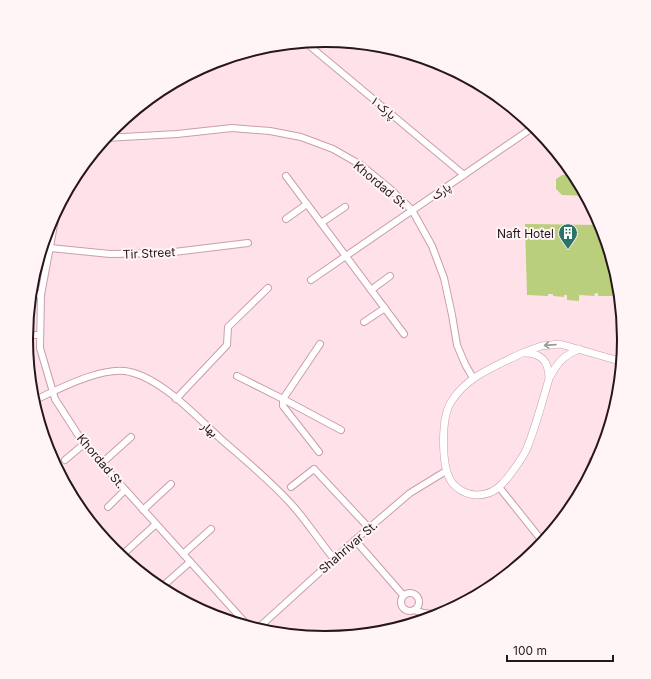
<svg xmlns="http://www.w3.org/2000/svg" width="651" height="679" viewBox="0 0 651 679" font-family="Inter,Vazirmatn,sans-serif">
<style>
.building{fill:#bacf7b}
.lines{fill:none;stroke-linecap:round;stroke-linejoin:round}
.minor-casing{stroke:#cb9daa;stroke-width:8}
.tertiary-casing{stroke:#cb9daa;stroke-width:8}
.minor{stroke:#fff;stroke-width:6}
.tertiary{stroke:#fff;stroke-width:7}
.oneway{stroke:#9e9698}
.labels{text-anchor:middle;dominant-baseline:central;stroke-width:4;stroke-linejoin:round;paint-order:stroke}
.street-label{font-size:12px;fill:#27161b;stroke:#fff5f7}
.poi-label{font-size:12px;fill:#27161b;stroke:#fff5f7;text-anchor:end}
.rim{fill:none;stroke:#27161b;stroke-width:2}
</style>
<rect width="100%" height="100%" fill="#ffe2e9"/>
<g class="building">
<polygon points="562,175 576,175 587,196 562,195 556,189 556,179"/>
<polygon points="525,224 602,225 617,274 617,296 598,296 598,293 594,294 595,296 579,295 579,301 567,300 567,295 564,295 564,297 553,296 553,294 548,294 548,296 527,295"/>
</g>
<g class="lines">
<defs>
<g id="minor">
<polyline points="305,42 464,175"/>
<polyline points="105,138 177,134 232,128 270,131 301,137 333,149 361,165 388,187 412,210 432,246 444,278 452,315 457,345 465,364 473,378"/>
<polyline points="286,176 404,334"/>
<polyline points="57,209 41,295 40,348 55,399 84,444 250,628"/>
<polyline points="286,219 307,204"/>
<polyline points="321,223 345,207"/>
<polyline points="50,248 110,254 166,253 248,243"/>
<polyline points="311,280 535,126"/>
<polyline points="371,290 390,276"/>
<polyline points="31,293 41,295"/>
<polyline points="364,322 385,308"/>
<polyline points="26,335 40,335"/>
<polyline points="237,376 283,399 341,430"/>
<polyline points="176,399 227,345 228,327 268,288"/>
<path d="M33,401c24,-11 70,-36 97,-29 32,7 68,46 92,68 24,21 50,42 71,66 15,17 27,36 41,53"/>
<polyline points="319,452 283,406 283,399 320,344"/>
<polyline points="65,460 84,444"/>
<polyline points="101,464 131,437"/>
<polyline points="291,487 314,469 369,528"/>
<polyline points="499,487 543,542"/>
<polyline points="583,490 582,488 593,460 602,454"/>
<polyline points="108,507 125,490"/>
<polyline points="143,510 171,484"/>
<polyline points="355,540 403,595"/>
<polyline points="183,554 211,529"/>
<polyline points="120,557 156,524"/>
<polyline points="164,585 190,562"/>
<circle cx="410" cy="602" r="9"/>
<path d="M414,610c16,6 23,4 38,0"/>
<polyline points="256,630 355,540 410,493 446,471"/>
</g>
<g id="tertiary">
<polyline points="525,352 541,346 560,344 623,362"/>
<path d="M522,353c19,-1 27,8 27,26 -7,23 -13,47 -22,69 -3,8 -18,29 -24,35 -7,8 -16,12 -26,12 -10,0 -21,-6 -26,-14 -10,-16 -10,-63 0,-79 16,-26 45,-36 71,-49z"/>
<path d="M550,377c8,-16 14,-21 29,-28"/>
</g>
</defs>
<use href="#minor" class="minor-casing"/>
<use href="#tertiary" class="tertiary-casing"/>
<use href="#minor" class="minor"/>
<use href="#tertiary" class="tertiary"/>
</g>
<defs><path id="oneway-shaft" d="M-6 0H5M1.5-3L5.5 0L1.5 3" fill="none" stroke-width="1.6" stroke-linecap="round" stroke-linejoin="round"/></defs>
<use class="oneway" href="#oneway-shaft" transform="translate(550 345) rotate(176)"/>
<defs>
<symbol id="building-pin" viewBox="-11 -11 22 30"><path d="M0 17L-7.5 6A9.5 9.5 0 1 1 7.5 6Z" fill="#2e7368" stroke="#fff5f7"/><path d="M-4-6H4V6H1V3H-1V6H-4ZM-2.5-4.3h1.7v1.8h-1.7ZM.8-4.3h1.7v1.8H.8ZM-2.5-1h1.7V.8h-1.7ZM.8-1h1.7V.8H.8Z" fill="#fff"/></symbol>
</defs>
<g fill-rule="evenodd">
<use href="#building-pin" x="557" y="222" width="22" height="30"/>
</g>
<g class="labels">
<g class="street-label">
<text transform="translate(384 108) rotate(40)">پارک ۱</text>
<text transform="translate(381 185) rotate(40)">Khordad St.</text>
<text transform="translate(441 191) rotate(-34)">پارک</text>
<text transform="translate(149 253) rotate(-3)">Tir Street</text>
<text transform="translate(210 429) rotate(42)">بهار</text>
<text transform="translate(101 461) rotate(50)">Khordad St.</text>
<text transform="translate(348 547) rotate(-41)">Shahrivar St.</text>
</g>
<g class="poi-label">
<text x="554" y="233">Naft Hotel</text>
</g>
</g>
<path d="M0 0H651V679H0ZM33 339a292 292 0 1 1 584 0a292 292 0 1 1-584 0Z" fill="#fff5f7" fill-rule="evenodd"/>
<path class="rim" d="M33 339a292 292 0 1 1 584 0a292 292 0 1 1-584 0Z"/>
<path d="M507 655v6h106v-6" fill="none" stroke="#27161b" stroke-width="2"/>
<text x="513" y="655" font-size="12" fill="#27161b" stroke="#fff5f7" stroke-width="3" paint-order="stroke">100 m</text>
</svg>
